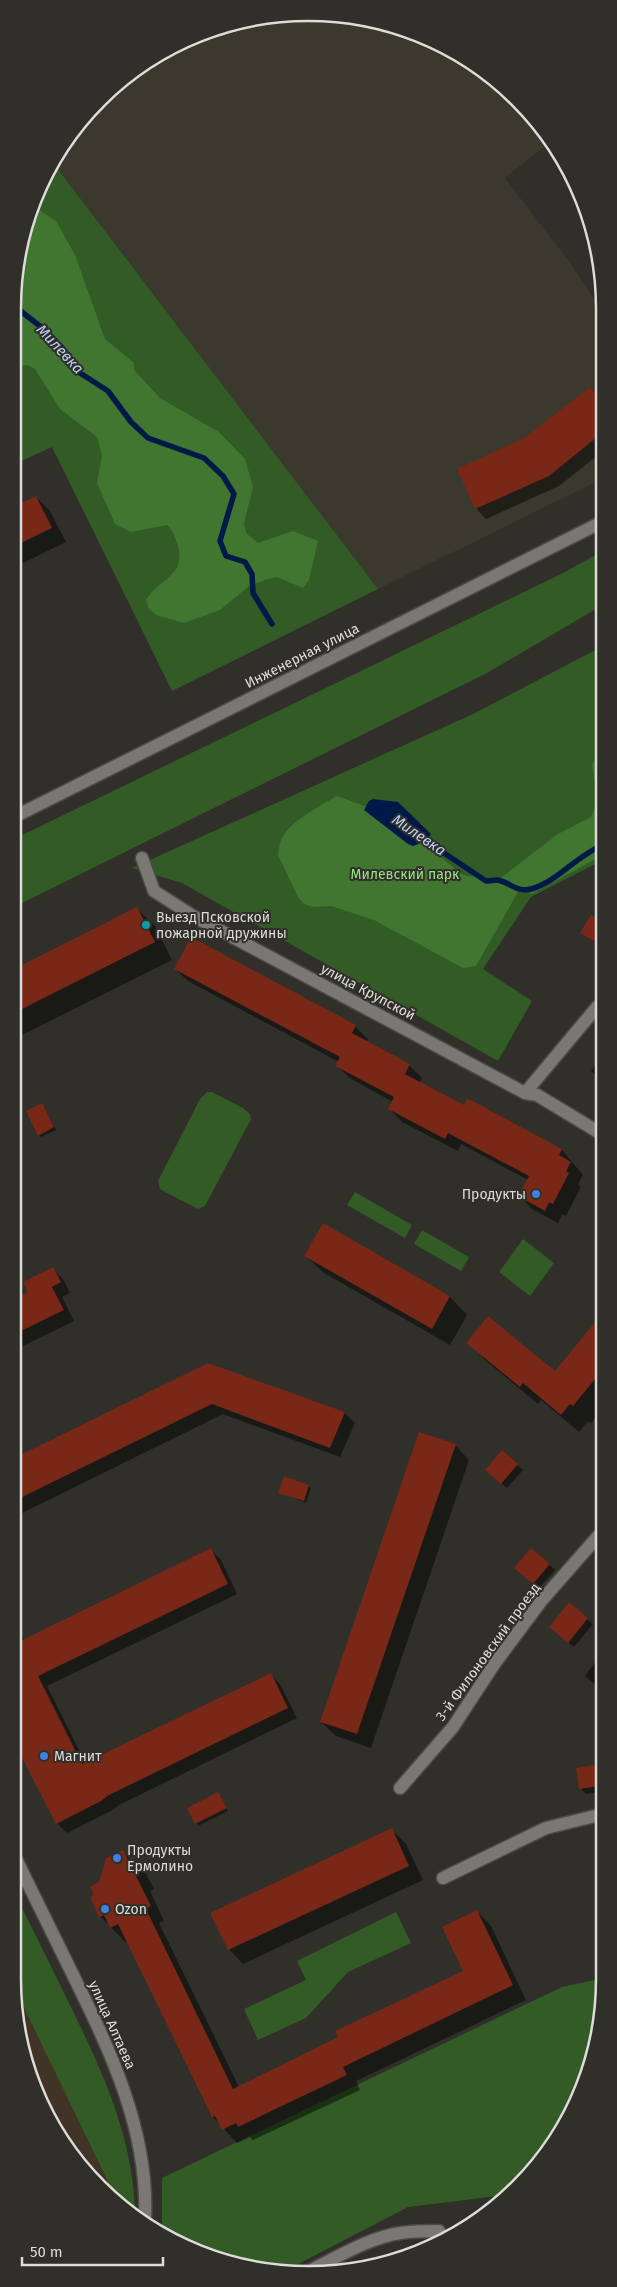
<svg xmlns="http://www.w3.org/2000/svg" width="617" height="2287" viewBox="0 0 617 2287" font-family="'Fira Sans',sans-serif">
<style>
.built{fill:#3b392d}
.education{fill:#413426}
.green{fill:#325b26}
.forest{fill:#407630}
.water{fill:#001948}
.shadow{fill:#0007}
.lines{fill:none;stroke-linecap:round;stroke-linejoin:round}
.stream{stroke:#001948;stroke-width:5.5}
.building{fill:#792716}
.minor-casing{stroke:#4b4a46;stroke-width:15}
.secondary-casing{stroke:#4b4a46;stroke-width:15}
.minor{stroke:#797872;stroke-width:12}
.secondary{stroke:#797872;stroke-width:12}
.culture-dot{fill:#0f9aa8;stroke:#302f2a;stroke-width:2}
.shop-dot{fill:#3f7fe0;stroke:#302f2a;stroke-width:2}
.labels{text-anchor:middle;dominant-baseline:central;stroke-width:4;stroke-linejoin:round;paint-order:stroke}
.street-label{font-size:14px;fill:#dddcd9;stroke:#302f2a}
.park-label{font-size:14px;fill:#99e383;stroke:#302f2a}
.poi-label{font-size:14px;fill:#dddcd9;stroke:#302f2a;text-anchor:start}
.water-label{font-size:15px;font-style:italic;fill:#b9d0f6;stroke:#302f2a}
.rim{fill:none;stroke:#dddcd9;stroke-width:2.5}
</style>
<rect width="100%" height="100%" fill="#302f2a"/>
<polygon class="built" points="250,18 366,18 456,52 531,113 550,142 505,178 571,264 602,311 602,479 378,589 54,164 62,144 144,63"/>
<polygon class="education" points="14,1987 110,2186 111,2193 86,2174 35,2092"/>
<g class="green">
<polygon points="54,164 378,589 172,691 52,447 17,463 18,251"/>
<polygon points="601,552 601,606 487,673 16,906 16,838 563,573"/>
<polygon points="601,647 601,861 531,897 483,969 532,1001 498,1061 182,883 132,868 473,714"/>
<polygon points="207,1092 212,1092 243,1108 250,1114 251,1119 205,1206 198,1209 165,1192 160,1189 158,1181 200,1099"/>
<polygon points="355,1192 412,1225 405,1238 347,1205"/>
<polygon points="422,1230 469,1257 461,1271 414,1244"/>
<polygon points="523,1239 554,1263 530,1296 499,1272"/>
<path d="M13,1890c18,36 36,72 54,109 33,67 66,136 68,212l-24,-18 -1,-7 -96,-199z"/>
<polygon points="396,1912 411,1943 348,1972 306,2018 258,2040 244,2009 306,1980 297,1961"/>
<polygon points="599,1979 599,2036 555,2143 506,2195 408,2207 283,2272 178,2244 162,2232 162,2178 562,1987"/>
</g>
<g class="forest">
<path d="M36,208l20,13 19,34 30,84 29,24v7l26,28 59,34 26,27 8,28 -9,36 2,10 12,10 35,-12 25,10 -9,39 -6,8 -26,-11 -9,2 -19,7 -29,24 -36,13 -28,-8 -7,-6 -3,-9c14,-23 40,-23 32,-54 -3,-8 -4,-14 -11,-21l-36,7 -16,-8 -18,-41 5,-28 -5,-18 -37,-28 -25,-40 -8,-4h-9v-114z"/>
<path d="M601,751v105l-69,38 -13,-4 -43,76 -13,2 -89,-48 -43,-14 -18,1 -9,-3 -6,-7 -20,-42c1,-6 2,-14 5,-19 10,-16 38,-31 54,-40l52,19 74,60 35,5 60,-46 33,-17 7,-17 -6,-35z"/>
</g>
<polygon class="water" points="373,799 398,802 431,834 426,841 413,846 408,844 364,810 369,801"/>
<g class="shadow">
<polygon points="500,88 531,113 543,131 539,134 525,120"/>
<polygon points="602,401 602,452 559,486 486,519 476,508"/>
<polygon points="36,497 50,511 66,542 17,566 17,506"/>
<polygon points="137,909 155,926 172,960 16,1038 16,969"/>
<polygon points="601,923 601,946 582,933"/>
<polygon points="191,939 355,1026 368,1039 366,1043 409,1065 422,1078 420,1083 464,1106 468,1099 562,1150 583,1175 578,1184 581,1187 566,1216 562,1214 558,1223 532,1209 520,1196 528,1180 461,1144 458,1151 402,1122 390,1109 393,1102 350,1078 337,1066 339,1062 188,981 175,969"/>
<polygon points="601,1057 601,1079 591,1071"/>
<polygon points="42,1105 56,1130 41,1137 39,1135"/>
<polygon points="324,1225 450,1297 467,1315 450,1345 324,1273 306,1256"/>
<polygon points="53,1269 63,1279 70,1293 62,1297 74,1321 15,1350 15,1300 30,1293"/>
<polygon points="600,1318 600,1412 591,1423 588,1421 579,1432 541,1400 538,1404 486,1361 468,1343 555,1373"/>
<polygon points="208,1364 345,1413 355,1423 340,1457 223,1414 14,1517 14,1459"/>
<polygon points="455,1445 469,1460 371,1748 336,1736 321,1722"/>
<polygon points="502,1452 523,1470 507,1488 492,1476"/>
<polygon points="308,1486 311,1488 306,1503 280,1492"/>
<polygon points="211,1550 221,1560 237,1594 47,1686 86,1764 270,1674 280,1684 297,1718 119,1805 111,1811 67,1833 57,1823 13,1737 14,1620 24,1640"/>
<polygon points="549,1564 555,1570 539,1588 521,1573"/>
<polygon points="587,1619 593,1624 574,1647 556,1632"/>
<polygon points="600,1655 599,1688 585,1676"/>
<polygon points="599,1765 599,1792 586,1794 581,1789 577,1769"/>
<polygon points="218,1793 228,1811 198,1826 188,1809"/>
<polygon points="392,1830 406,1844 423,1880 243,1964 229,1949"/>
<polygon points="123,1852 146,1874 154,1889 150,1891 164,1921 159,1923 239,2087 340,2038 464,1971 477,1911 491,1926 526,2000 356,2081 360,2090 253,2140 250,2137 237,2143 213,2117 128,1941 125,1942 100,1916 95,1895 100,1883"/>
</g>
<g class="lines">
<g class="stream">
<polyline points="18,309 45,330 64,350 77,371 108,391 131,422 148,438 204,458 223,476 234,494 220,541 226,556 245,562 252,574 253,593 272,624"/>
<path d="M420,837l66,44c3,0 8,-1 11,-1 13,2 20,13 34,9 26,-7 44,-32 70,-43"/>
</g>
</g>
<g class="building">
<polygon points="590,387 602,401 602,433 549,476 475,509 457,469 524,438"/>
<polygon points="36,496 52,528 17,545 17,505"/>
<polygon points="137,907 155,942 16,1012 16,968"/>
<polygon points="591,915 601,921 601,945 580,933"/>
<polygon points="191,937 356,1025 352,1033 410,1064 405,1074 464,1105 467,1098 562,1149 559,1155 571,1162 566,1171 569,1173 553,1204 549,1202 545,1211 518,1196 529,1176 448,1133 445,1139 388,1109 394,1097 335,1066 340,1057 174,969"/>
<polygon points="42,1103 54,1127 38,1136 26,1111"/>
<polygon points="323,1223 450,1296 432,1329 304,1256"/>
<polygon points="53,1267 61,1282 52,1287 64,1310 15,1334 15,1299 28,1292 23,1282"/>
<polygon points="488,1316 555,1371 600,1316 600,1373 573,1406 570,1404 561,1415 523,1383 520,1387 466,1343"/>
<polygon points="208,1363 345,1412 330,1448 212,1404 14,1501 14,1458"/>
<polygon points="419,1432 456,1444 357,1734 320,1722"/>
<polygon points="502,1450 518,1464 501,1484 485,1470"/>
<polygon points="284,1476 309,1485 304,1501 278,1493"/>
<polygon points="211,1548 228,1584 38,1676 82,1764 271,1673 288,1708 109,1795 101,1801 56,1824 13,1740 14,1644"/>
<polygon points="531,1548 550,1564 533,1584 514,1568"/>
<polygon points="569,1602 588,1618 568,1643 549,1627"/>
<polygon points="599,1764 599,1786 579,1789 576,1768"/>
<polygon points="218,1792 227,1808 195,1824 187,1808"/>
<polygon points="392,1828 409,1866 228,1950 210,1913"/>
<polygon points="123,1850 128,1860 132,1858 140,1875 136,1876 151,1906 146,1909 233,2089 338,2037 335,2031 463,1971 442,1927 477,1910 513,1985 343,2067 347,2075 238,2127 236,2123 222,2130 215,2116 212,2117 118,1924 110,1928 104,1915 99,1917 90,1897 94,1895 90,1887 99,1882 106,1858"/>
</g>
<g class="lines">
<defs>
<g id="minor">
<polyline points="142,858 154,891 193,916 525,1093 537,1095 600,1133"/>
<polyline points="525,1093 597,1007 601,1005"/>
<polyline points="400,1788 453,1727 495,1663 542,1600 600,1534"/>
<path d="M13,1853c20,40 39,80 59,120 38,77 77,158 73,246"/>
<polyline points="443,1878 546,1828 599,1815"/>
<path d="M307,2272c29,-14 61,-34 93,-39 13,-2 26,-2 39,-2"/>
</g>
<polyline id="secondary" points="16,816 602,522"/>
</defs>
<use href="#minor" class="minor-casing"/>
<use href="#secondary" class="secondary-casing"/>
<use href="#minor" class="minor"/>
<use href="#secondary" class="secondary"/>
</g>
<circle class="culture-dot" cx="146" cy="925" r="5"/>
<g class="shop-dot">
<circle cx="536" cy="1194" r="5"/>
<circle cx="44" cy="1756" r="5"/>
<circle cx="117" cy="1858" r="5"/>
<circle cx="105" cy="1909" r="5"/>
</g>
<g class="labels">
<g class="street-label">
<text transform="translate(302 656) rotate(-27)">Инженерная улица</text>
<text transform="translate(368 992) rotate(28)">улица Крупской</text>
<text transform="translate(488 1652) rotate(-54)">3-й Филоновский проезд</text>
<text transform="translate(112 2025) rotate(66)">улица Алтаева</text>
</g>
<g class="park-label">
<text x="405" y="874">Милевский парк</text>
</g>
<g class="poi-label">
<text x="156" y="917">Выезд Псковской<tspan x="156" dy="16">пожарной дружины</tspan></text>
<text x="526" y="1194" text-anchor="end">Продукты</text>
<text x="54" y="1756">Магнит</text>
<text x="127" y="1850">Продукты<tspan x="127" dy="16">Ермолино</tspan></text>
<text x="115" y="1909">Ozon</text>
</g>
<g class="water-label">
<text transform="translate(60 349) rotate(47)">Милевка</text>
<text transform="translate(419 835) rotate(34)">Милевка</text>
</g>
</g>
<path d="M0 0H617V2287H0ZM308 21H309A287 287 0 0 1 596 308V1979A287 287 0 0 1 309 2266H308A287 287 0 0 1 21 1979V308A287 287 0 0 1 308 21Z" fill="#302f2a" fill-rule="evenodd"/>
<path class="rim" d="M308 21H309A287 287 0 0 1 596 308V1979A287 287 0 0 1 309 2266H308A287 287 0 0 1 21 1979V308A287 287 0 0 1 308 21Z"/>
<path d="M22 2257v8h141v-8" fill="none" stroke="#dddcd9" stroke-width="2.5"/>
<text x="30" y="2257" font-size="15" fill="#dddcd9" stroke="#302f2a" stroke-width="4" paint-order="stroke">50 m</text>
</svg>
